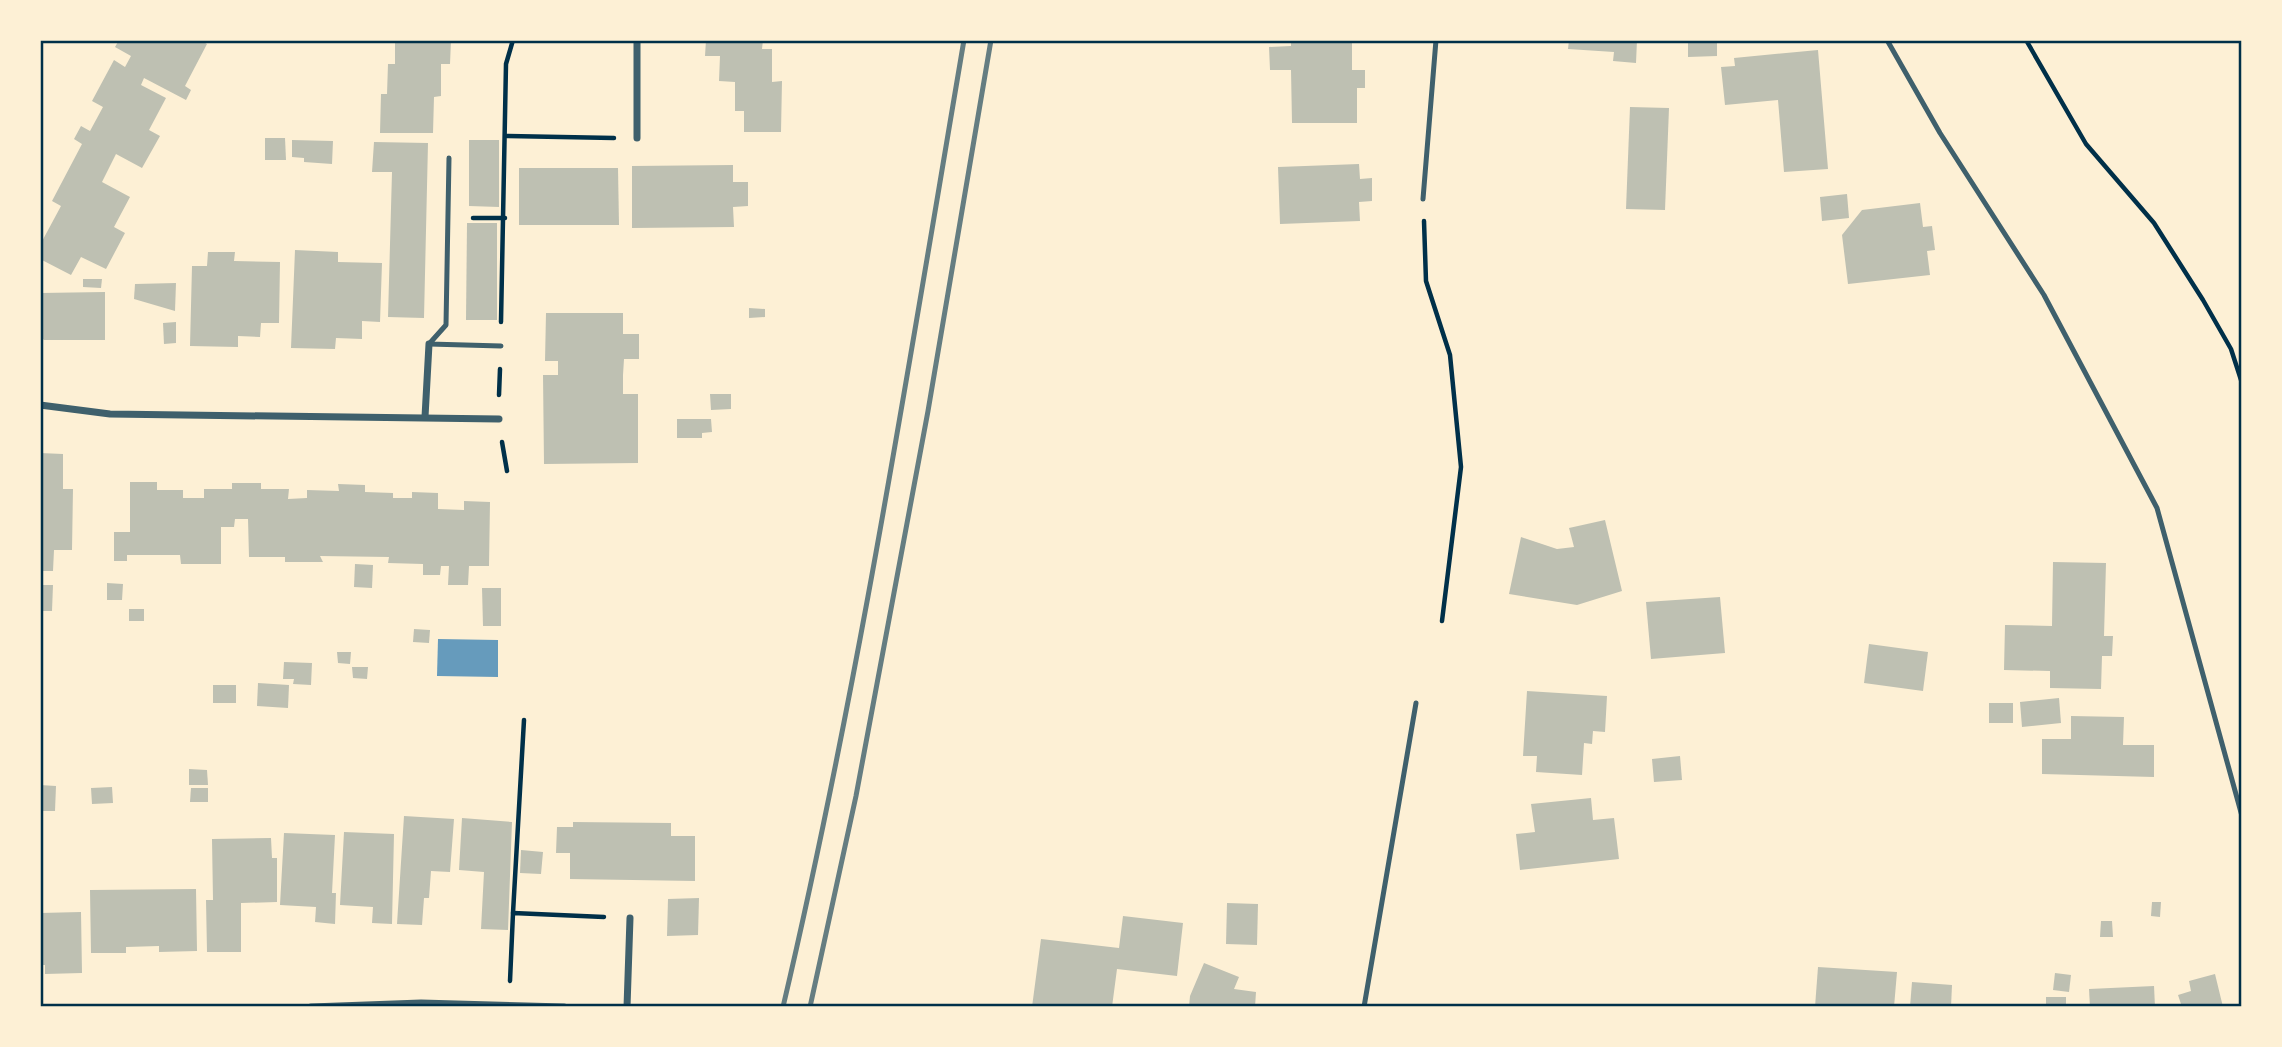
<svg xmlns="http://www.w3.org/2000/svg" width="2282" height="1047" viewBox="0 0 2282 1047" font-family="Roboto,sans-serif">
<style>
.water{fill:#669bbc}
.building{fill:#bec0b2}
.lines{fill:none;stroke-linecap:round;stroke-linejoin:round}
.path{stroke:#003049;stroke-width:4.5}
.service{stroke:#3f606c;stroke-width:5}
.minor{stroke:#3f606c;stroke-width:7}
.rail{stroke:#657d81;stroke-width:5}
.neatline{fill:none;stroke:#003049;stroke-width:2.5}
</style>
<rect width="100%" height="100%" fill="#fdf0d5"/>
<polygon class="water" points="438,639 498,640 498,677 437,676"/>
<g class="building">
<polygon points="119,40 200,40 207,44 185,86 191,90 186,100 144,78 141,85 166,98 149,130 160,136 142,168 116,154 102,182 130,197 114,227 125,233 106,269 81,257 71,275 40,259 40,245 61,206 52,201 82,144 74,139 81,126 90,131 103,107 92,101 114,60 125,67 131,56 115,47"/>
<polygon points="395,40 451,40 450,64 441,64 441,96 434,97 433,133 380,133 381,94 387,94 388,64 395,64"/>
<polygon points="706,40 763,40 762,49 772,49 772,82 782,81 781,132 744,132 744,111 735,111 735,82 719,81 720,56 705,56"/>
<polygon points="1291,40 1352,40 1352,70 1365,70 1365,88 1357,88 1357,123 1292,123 1291,70 1270,70 1269,47 1291,46"/>
<polygon points="1569,40 1637,40 1636,63 1613,61 1614,52 1568,49"/>
<polygon points="1688,40 1717,40 1717,56 1688,57"/>
<polygon points="1818,50 1828,169 1784,172 1778,100 1725,105 1721,67 1735,66 1734,58"/>
<polygon points="1630,107 1669,108 1665,210 1626,209"/>
<polygon points="265,138 285,138 286,160 265,160"/>
<polygon points="292,140 333,141 332,164 304,162 304,158 292,157"/>
<polygon points="469,140 499,140 499,207 469,206"/>
<polygon points="374,142 428,143 424,318 388,317 392,172 372,172"/>
<polygon points="1359,164 1360,179 1372,178 1372,201 1359,202 1360,221 1280,224 1278,167"/>
<polygon points="733,165 733,182 748,182 748,206 733,207 734,227 632,228 632,166"/>
<polygon points="519,168 618,168 619,225 519,225"/>
<polygon points="1847,194 1849,218 1822,221 1820,197"/>
<polygon points="1920,203 1923,227 1932,226 1935,250 1927,251 1930,275 1848,284 1842,235 1862,210"/>
<polygon points="467,223 497,223 497,320 466,320"/>
<polygon points="295,250 338,252 338,262 382,263 380,322 362,321 362,339 336,338 335,349 291,348"/>
<polygon points="208,252 235,252 234,261 280,262 279,323 261,323 260,337 238,336 238,347 190,346 192,266 207,266"/>
<polygon points="83,279 102,279 101,288 83,287"/>
<polygon points="176,283 175,311 134,299 135,284"/>
<polygon points="105,292 105,340 44,340 40,336 40,293"/>
<polygon points="749,308 765,309 765,317 749,318"/>
<polygon points="546,313 623,313 623,334 639,334 639,359 624,359 623,375 623,394 638,394 638,463 544,464 543,375 558,375 558,361 545,361"/>
<polygon points="176,322 176,343 164,344 163,323"/>
<polygon points="710,394 731,394 731,409 711,410"/>
<polygon points="677,419 711,419 712,432 702,433 702,438 677,438"/>
<polygon points="40,453 63,454 63,489 73,489 72,550 54,550 53,571 40,571"/>
<polygon points="130,482 157,482 157,490 183,490 183,498 204,498 204,489 232,489 232,483 261,483 261,489 289,489 288,499 307,498 307,490 339,491 338,484 365,485 365,492 393,493 393,498 412,498 412,492 438,493 438,509 464,510 464,501 490,502 489,566 469,566 468,585 448,585 449,566 441,566 440,575 423,575 423,564 388,563 389,557 320,556 323,562 285,562 285,557 249,557 248,519 235,519 234,527 221,527 221,564 181,564 180,555 127,555 127,561 114,561 114,532 130,532"/>
<polygon points="1605,520 1622,591 1577,605 1509,594 1521,537 1557,549 1574,547 1569,528"/>
<polygon points="2053,562 2106,563 2104,636 2113,636 2112,656 2102,656 2101,689 2050,688 2050,671 2004,670 2005,625 2052,626"/>
<polygon points="355,564 373,565 372,588 354,587"/>
<polygon points="107,583 123,584 122,600 107,600"/>
<polygon points="40,585 53,585 52,611 40,611"/>
<polygon points="482,588 501,588 501,626 483,626"/>
<polygon points="1720,597 1725,653 1651,659 1646,602"/>
<rect x="129" y="609" width="15" height="12"/>
<polygon points="414,629 430,630 429,643 413,642"/>
<polygon points="1869,644 1928,652 1923,691 1864,683"/>
<polygon points="337,652 351,652 350,664 338,663"/>
<polygon points="284,662 312,663 311,685 293,684 294,679 283,679"/>
<polygon points="352,667 368,667 367,679 353,678"/>
<polygon points="258,683 289,685 288,708 257,706"/>
<rect x="213" y="685" width="23" height="18"/>
<polygon points="1527,691 1607,696 1605,732 1593,731 1592,744 1584,743 1582,775 1536,772 1537,756 1523,756"/>
<polygon points="2059,698 2061,723 2022,727 2020,702"/>
<rect x="1989" y="703" width="24" height="20"/>
<polygon points="2071,716 2124,717 2123,745 2154,745 2154,777 2042,774 2042,739 2071,739"/>
<polygon points="1680,756 1682,780 1654,782 1652,759"/>
<polygon points="189,769 207,770 208,785 189,785"/>
<polygon points="40,785 56,786 55,811 40,811"/>
<polygon points="112,787 113,803 92,804 91,788"/>
<polygon points="191,788 208,788 208,802 190,802"/>
<polygon points="1591,798 1593,820 1614,818 1619,859 1520,870 1516,834 1535,832 1531,804"/>
<polygon points="404,816 454,819 450,872 431,871 429,898 424,898 422,925 397,924"/>
<polygon points="462,818 512,822 508,930 481,929 484,872 459,870"/>
<polygon points="573,822 671,823 671,836 695,836 695,881 570,879 570,853 556,853 557,827 573,827"/>
<polygon points="344,832 394,834 392,924 372,923 373,907 340,905"/>
<polygon points="284,833 335,835 332,893 336,893 335,924 315,922 316,907 280,905"/>
<polygon points="271,838 272,858 277,858 277,902 241,903 241,952 207,952 206,900 213,900 212,839"/>
<polygon points="521,850 543,852 541,874 520,873"/>
<polygon points="196,889 197,951 159,952 159,946 126,947 126,953 91,953 90,890"/>
<polygon points="699,898 698,935 667,936 668,899"/>
<polygon points="2152,902 2161,902 2160,917 2151,916"/>
<polygon points="1227,903 1258,904 1257,945 1226,944"/>
<polygon points="81,912 82,973 45,974 45,965 40,965 40,913"/>
<polygon points="1123,916 1183,923 1177,976 1117,969 1112,1007 1032,1007 1041,939 1119,948"/>
<polygon points="2101,921 2112,921 2113,937 2100,937"/>
<polygon points="1204,963 1239,977 1234,989 1256,992 1255,1007 1189,1007 1190,996"/>
<polygon points="1818,967 1897,972 1894,1007 1815,1007"/>
<polygon points="2055,973 2071,975 2069,992 2053,990"/>
<polygon points="2215,974 2223,1007 2182,1007 2178,995 2191,991 2189,981"/>
<polygon points="1912,982 1952,985 1951,1007 1910,1007"/>
<polygon points="2154,986 2155,1007 2090,1007 2089,989"/>
<rect x="2046" y="997" width="20" height="10"/>
</g>
<g class="lines">
<g class="path">
<polyline points="2026,40 2086,144 2154,223 2203,300 2231,349 2242,383"/>
<polyline points="507,136 614,138"/>
<polyline points="473,218 505,218"/>
<polyline points="1424,221 1426,281 1450,355 1461,467 1442,621"/>
<polyline points="501,322 506,64 513,40"/>
<polyline points="499,395 500,369"/>
<polyline points="502,442 507,471"/>
<polyline points="513,913 524,720"/>
<polyline points="510,981 513,913 604,917"/>
</g>
<g class="service">
<polyline points="1887,40 1940,133 2044,295 2157,508 2242,816"/>
<polyline points="449,158 446,325 429,344 501,346"/>
<polyline points="1423,199 1436,40"/>
<polyline points="1364,1007 1416,703"/>
</g>
<g class="minor">
<polyline points="637,40 637,138"/>
<polyline points="40,405 110,414 499,419"/>
<polyline points="425,417 429,344"/>
<polyline points="311,1007 421,1003 564,1007"/>
<polyline points="627,1007 630,918"/>
</g>
<g class="rail">
<path d="M783,1007c75,-319 126,-644 181,-967"/>
<polyline points="810,1007 856,796 928,411 991,40"/>
</g>
</g>
<rect width="2282" height="1047" fill="none" stroke="#fdf0d5" stroke-width="84"/>
<rect x="42" y="42" width="2198" height="963" class="neatline"/>
</svg>
